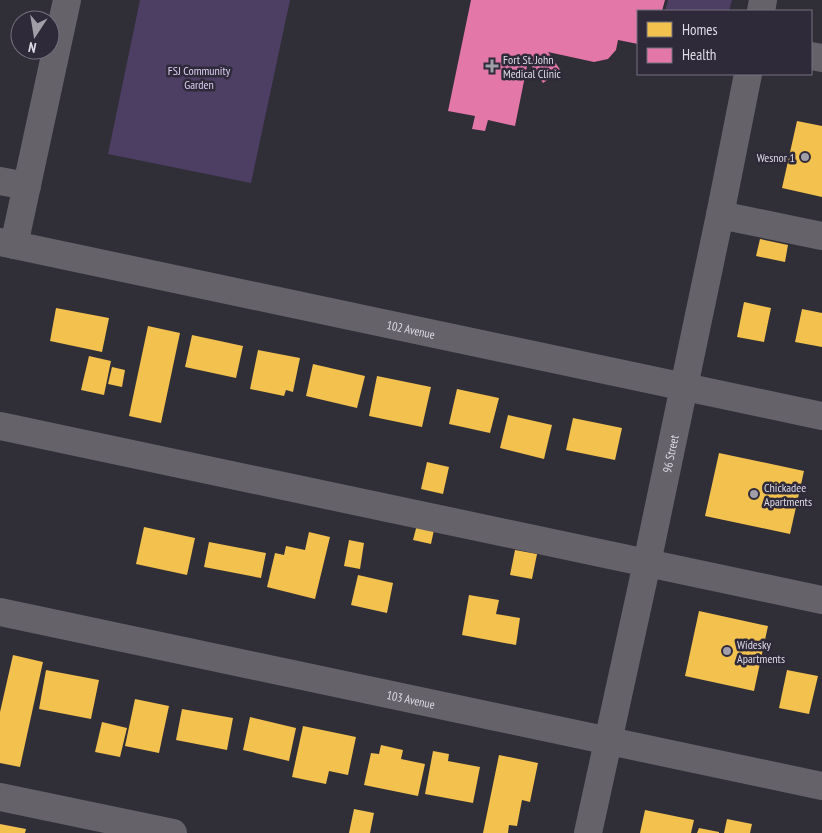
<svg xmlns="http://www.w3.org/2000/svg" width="822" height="833" font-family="'PT Sans Narrow',sans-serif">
  <rect width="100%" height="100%" fill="#302e36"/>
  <g fill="#4d3f63">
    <polygon points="140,0 290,0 251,183 108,154"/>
    <polygon points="668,0 732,0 729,11 665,11"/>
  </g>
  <g fill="#f2c14e">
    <polygon points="797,121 822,126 822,197 782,188"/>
    <polygon points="760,239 788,245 785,262 756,256"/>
    <polygon points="744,302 771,308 764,342 737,337"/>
    <polygon points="56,308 109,318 102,352 50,341"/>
    <polygon points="802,309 822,313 822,347 795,342"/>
    <polygon points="148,326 180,333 161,423 129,416"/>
    <polygon points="192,335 243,346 236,378 185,367"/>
    <polygon points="258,350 300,358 293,392 286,390 284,396 250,389"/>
    <polygon points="89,356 111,361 104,395 81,390"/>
    <polygon points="313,364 365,376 357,408 306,396"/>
    <polygon points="112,367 125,370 122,387 108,384"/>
    <polygon points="377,376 431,387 422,427 369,416"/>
    <polygon points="457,389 499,398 490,433 449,424"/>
    <polygon points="508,415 552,425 544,459 500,448"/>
    <polygon points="573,418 622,428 615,460 566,450"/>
    <polygon points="719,453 804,471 790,534 705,516"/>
    <polygon points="427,462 449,467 443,494 421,489"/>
    <polygon points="418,521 435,525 431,544 413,540"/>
    <polygon points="144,527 195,538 187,575 136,564"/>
    <polygon points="309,532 330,537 315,599 267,587 275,553 284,555 286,546 305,550"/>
    <polygon points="349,540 364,543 360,569 344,566"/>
    <polygon points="209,542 266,553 261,578 204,567"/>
    <polygon points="515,550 537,554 532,579 510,575"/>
    <polygon points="358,575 393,583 387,613 351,605"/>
    <polygon points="469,595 499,600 496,614 520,618 516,645 462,635"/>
    <polygon points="699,611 768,626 754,691 685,676"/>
    <polygon points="13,655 43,662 20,767 0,763 0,712"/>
    <polygon points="46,670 99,680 91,719 39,709"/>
    <polygon points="787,670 818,676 809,714 779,708"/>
    <polygon points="135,699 169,706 159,753 125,746"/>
    <polygon points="182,709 233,718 227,750 176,740"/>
    <polygon points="250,717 296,728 289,761 243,750"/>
    <polygon points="102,722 127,728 120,757 95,752"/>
    <polygon points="303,726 356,737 348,775 329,771 326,784 292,777"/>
    <polygon points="381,745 403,750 401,759 425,764 418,796 364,785 371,753 379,754"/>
    <polygon points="433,751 449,754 448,761 480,767 473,803 425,794"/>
    <polygon points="499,755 538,763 530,802 522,800 517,826 509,825 508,833 483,833"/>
    <polygon points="354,809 374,813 370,833 349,833"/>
    <polygon points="645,810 694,820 691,833 640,833"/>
    <polygon points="727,819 752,824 750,833 724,833"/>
    <polygon points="0,824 26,829 25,833 0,833"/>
    <polygon points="699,828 719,832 719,833 697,833"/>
  </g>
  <polygon fill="#e377a8" points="471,0 665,0 662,11 638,11 638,44 618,40 616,50 608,59 594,62 548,52 561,71 543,83 528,61 515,126 488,120 485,131 472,129 475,116 448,111"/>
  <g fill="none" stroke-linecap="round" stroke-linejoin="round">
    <g stroke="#656369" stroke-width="28">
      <polyline points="761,11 763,0"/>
      <polyline points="811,56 822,58"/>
      <polyline points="0,181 27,186"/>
      <polyline points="720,215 822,236"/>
      <path id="s1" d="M0 242 822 416"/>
      <polyline points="14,245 67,0"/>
      <polyline points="0,426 822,600"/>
      <path id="s2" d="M0 612 822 786"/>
      <polyline points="0,797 173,833"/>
      <path id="s3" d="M588 833 647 563 720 215 748 74"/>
    </g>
  </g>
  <g fill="#a29ea8" stroke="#2f2a3a" stroke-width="2">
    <path d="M489.5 58.5h5v5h5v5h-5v5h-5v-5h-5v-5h5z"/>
    <circle cx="805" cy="157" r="5"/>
    <circle cx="754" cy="494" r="5"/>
    <circle cx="727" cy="651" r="5"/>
  </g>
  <g text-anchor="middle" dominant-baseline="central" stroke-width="5" stroke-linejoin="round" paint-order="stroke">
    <g font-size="12" fill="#dfdbe6" stroke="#2f2a3a" text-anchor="start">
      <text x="503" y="59">Fort St. John<tspan x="503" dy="14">Medical Clinic</tspan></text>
      <text x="795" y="157" text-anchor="end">Wesnor 1</text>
      <text x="764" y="487">Chickadee<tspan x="764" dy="14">Apartments</tspan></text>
      <text x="737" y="644">Widesky<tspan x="737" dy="14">Apartments</tspan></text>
    </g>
    <g font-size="12" fill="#dbd0f2" stroke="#2f2a3a">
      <text x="199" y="70">FSJ Community<tspan x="199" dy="14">Garden</tspan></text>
    </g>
    <g font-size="12" fill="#dfdbe6" stroke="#2f2a3a">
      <text stroke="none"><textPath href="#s1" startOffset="420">102 Avenue</textPath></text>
      <text stroke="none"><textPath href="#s3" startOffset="388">96 Street</textPath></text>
      <text stroke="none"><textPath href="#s2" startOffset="420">103 Avenue</textPath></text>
    </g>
  </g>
  <rect x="637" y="10" width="175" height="65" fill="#2f2a3a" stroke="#75717f"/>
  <rect x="647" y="22" width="25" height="15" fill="#f2c14e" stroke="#75717f"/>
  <text x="682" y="35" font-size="15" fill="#dfdbe6">Homes</text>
  <rect x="647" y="48" width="25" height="15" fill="#e377a8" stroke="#75717f"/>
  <text x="682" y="60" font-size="15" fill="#dfdbe6">Health</text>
  <g transform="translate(35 35) rotate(192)"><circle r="24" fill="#2f2a3a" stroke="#75717f"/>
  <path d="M0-4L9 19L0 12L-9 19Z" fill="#a29ea8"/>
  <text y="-8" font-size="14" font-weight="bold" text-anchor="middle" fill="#dfdbe6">N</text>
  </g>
</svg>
